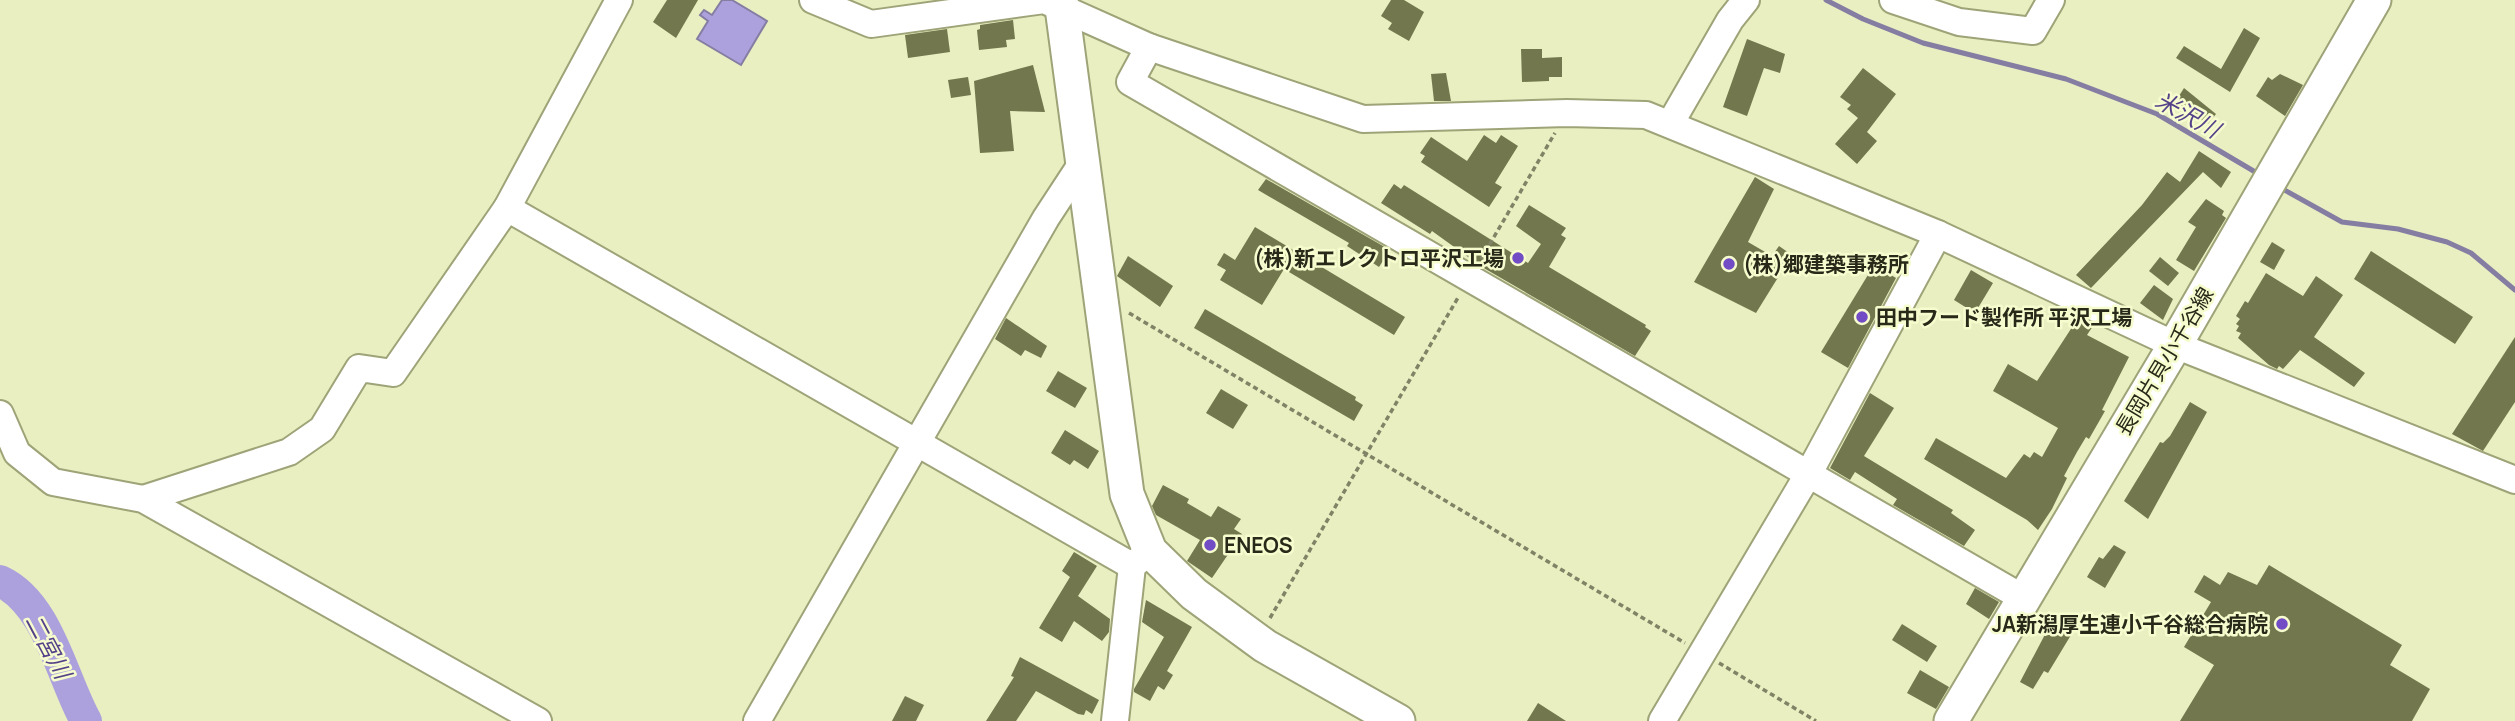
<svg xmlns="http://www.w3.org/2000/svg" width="2515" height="721" font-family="Manrope,'Noto Sans JP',sans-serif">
  <rect width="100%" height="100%" fill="#e9efc1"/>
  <polygon fill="#ada1dd" stroke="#857da2" stroke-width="2" points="722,0 732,0 767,21 741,65 697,39 708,21 700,15 704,10 712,15"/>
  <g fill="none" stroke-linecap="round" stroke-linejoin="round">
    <g stroke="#857da2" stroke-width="5">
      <polyline points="1826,0 1863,19 1923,43 2066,79 2157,114 2262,176"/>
      <polyline points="2279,187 2342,222 2398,229 2447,242 2471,253 2515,290"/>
    </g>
    <path stroke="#ada1dd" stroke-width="32" d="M0 581C48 603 62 678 86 721"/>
  </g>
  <g fill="#72774d">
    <polygon points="667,0 698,0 676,38 653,22"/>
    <polygon points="1391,0 1404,0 1424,12 1409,41 1388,29 1392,23 1381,16"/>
    <polygon points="1013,20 1015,39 1006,40 1007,47 979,50 977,30 980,29 980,25"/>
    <polygon points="2244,28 2260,38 2230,92 2176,58 2184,46 2221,69"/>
    <polygon points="947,29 950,52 908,58 905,35"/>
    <polygon points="1747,39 1785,54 1780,73 1764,68 1747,116 1723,107"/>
    <polygon points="1521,49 1542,49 1542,58 1562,57 1562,77 1549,77 1549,81 1522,82"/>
    <polygon points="1033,65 1045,112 1010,111 1014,151 980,153 974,81"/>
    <polygon points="1863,68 1896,94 1867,132 1877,141 1857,164 1835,144 1858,118 1847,109 1851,105 1840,97"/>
    <polygon points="1446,73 1451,101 1434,101 1431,74"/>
    <polygon points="2280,74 2303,85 2285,116 2256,96 2268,77 2272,80"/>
    <polygon points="968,77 971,95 951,98 948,80"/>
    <polygon points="2184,88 2216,114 2208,124 2174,104"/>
    <polygon points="1484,135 1496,143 1501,135 1518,146 1495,183 1502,187 1489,207 1421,162 1425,156 1420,153 1431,137 1467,161"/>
    <polygon points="2199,151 2231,172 2221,188 2203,172 2091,288 2076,275 2142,205 2167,172 2180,182"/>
    <polygon points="1755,177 1774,189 1748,242 1772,256 1779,246 1792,255 1756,313 1694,282"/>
    <polygon points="1266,179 1390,250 1379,267 1347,246 1349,243 1258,190"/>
    <polygon points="1394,184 1401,189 1404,185 1528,263 1541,244 1516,226 1529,205 1566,228 1561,235 1566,238 1549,267 1646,325 1645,327 1651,331 1635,356 1482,267 1432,231 1430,234 1381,203"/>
    <polygon points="2206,199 2224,211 2222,215 2226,218 2194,271 2176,260 2196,227 2188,222"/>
    <polygon points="1255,227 1405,317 1394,335 1284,269 1262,305 1220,280 1226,270 1217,265 1224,253 1235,260"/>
    <polygon points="2272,242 2285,250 2274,270 2260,262"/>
    <polygon points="2371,251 2473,317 2455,344 2354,279"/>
    <polygon points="1128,256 1173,286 1160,307 1117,276"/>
    <polygon points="2160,257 2179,273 2168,286 2149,271"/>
    <polygon points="1874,265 1896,278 1848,368 1821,352"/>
    <polygon points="1971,270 1993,283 1975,313 1954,300"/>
    <polygon points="2266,273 2303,296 2316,276 2343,295 2314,337 2365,373 2354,387 2300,350 2283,369 2279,366 2277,369 2269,365 2238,338 2241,333 2236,331 2239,326 2236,324 2240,319 2236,316 2245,301 2248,303"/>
    <polygon points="2154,285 2173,299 2163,320 2140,303"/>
    <polygon points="1205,309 1356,397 1355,400 1363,405 1354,421 1194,328"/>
    <polygon points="1006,318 1047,346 1041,358 1025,350 1021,356 995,339"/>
    <polygon points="2078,318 2093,326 2087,335 2129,357 2102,410 2105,411 2089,439 2086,437 2077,452 2064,476 2067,478 2052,509 2038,530 2027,520 1924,459 1936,438 2006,478 2024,454 2030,458 2034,452 2042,457 2058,428 1993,391 2008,364 2037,381"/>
    <polygon points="2515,337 2515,402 2483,451 2452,434"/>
    <polygon points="1058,371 1087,388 1075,408 1046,391"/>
    <polygon points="1221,389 1248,405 1233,429 1206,413"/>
    <polygon points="1870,393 1894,408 1864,456 1953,510 1951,513 1975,530 1964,546 1893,505 1897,499 1855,472 1850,480 1830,468"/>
    <polygon points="2190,402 2207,412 2148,519 2124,501 2160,442 2163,443 2170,436"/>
    <polygon points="1065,430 1099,451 1088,469 1074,460 1070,465 1051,453"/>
    <polygon points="1163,485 1189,499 1187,503 1211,517 1218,506 1241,519 1234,529 1242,534 1212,578 1187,561 1200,540 1156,515 1152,506"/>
    <polygon points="2114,545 2126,552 2105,588 2087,577 2099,557 2103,559"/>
    <polygon points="1074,552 1097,566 1078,596 1110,619 1109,632 1102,641 1074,621 1062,642 1039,628 1070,577 1062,571"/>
    <polygon points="2269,565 2402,645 2390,665 2430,689 2412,721 2180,721 2214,665 2184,647 2211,602 2194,592 2204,575 2220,585 2228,572 2257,585"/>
    <polygon points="1975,588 1999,602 1989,619 1966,604"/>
    <polygon points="1146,600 1192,627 1167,671 1173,675 1164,690 1158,686 1150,701 1134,692 1134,689 1164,637 1142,622"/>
    <polygon points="2051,623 2071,635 2048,673 2044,671 2033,689 2020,682"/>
    <polygon points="1902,624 1937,646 1927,662 1892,640"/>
    <polygon points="1020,657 1099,700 1092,714 1086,710 1084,715 1078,714 1036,691 1016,721 986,721 1014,677 1011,676"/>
    <polygon points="1920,670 1949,687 1936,709 1907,693"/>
    <polygon points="905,696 924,705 916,721 892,721"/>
    <polygon points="1538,703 1566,721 1527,721"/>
  </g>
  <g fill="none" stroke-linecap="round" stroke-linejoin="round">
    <g stroke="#9ea378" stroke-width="30">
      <g id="minor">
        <polyline points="813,0 871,24 1044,0 1149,47 1363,119 1567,113 1646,115 1938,234 2175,345 2515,480"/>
        <polyline points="1893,0 1959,22 2033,31 2051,0"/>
        <polyline points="1149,47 1130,82 2023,598"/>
        <polyline points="1670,124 1730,20 1746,0"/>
        <polyline points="507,208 1132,566"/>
        <polyline points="0,414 17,453 53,482 143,499 538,721"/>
        <polyline points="143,499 289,452 322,429 359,368 393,373 507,208 619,0"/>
        <polyline points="757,721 1046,218 1084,160"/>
        <polyline points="1115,721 1132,566 1145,555"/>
        <polyline points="1662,721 1809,473 1938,234"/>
      </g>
    </g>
    <g stroke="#9ea378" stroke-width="37">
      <g id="major">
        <polyline points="1061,0 1127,494 1150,551 1194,594 1265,646 1398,721"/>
        <polyline points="1951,721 2175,345 2374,0"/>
      </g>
    </g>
    <g stroke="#808365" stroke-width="3.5" stroke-dasharray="5 3.5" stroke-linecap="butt">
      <polyline points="1481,259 1555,133"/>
      <polyline points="1129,313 1685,643"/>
      <polyline points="1270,618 1459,296"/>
      <polyline points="1719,663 1816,721"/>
    </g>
    <use href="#minor" stroke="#fff" stroke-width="26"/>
    <use href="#major" stroke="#fff" stroke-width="33"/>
  </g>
  <g fill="#724cc5" stroke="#f6fcce" stroke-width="2.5">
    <circle cx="1518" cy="258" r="7"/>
    <circle cx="1729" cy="264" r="7"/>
    <circle cx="1862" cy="317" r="7"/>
    <circle cx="1210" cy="545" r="7"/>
    <circle cx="2282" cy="624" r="7"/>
  </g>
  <g text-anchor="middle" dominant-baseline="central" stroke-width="5" stroke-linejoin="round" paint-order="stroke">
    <g font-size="21" font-weight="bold" fill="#282918" stroke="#f6fcce" text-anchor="start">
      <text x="1504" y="258" text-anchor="end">(株)新エレクトロ平沢工場</text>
      <text x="1743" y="264">(株)郷建築事務所</text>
      <text x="1876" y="317">田中フード製作所 平沢工場</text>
      <text x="1224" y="545">ENEOS</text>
      <text x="2268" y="624" text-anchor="end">JA新潟厚生連小千谷総合病院</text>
    </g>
    <g font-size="21" fill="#282918" stroke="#f6fcce">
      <text transform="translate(2164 361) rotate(-59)">長岡片貝小千谷線</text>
    </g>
    <g font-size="23" font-style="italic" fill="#544189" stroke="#f6fcce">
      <text transform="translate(2188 114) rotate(29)">米沢川</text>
      <text transform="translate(49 646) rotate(62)">二宮川</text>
    </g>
  </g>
</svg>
